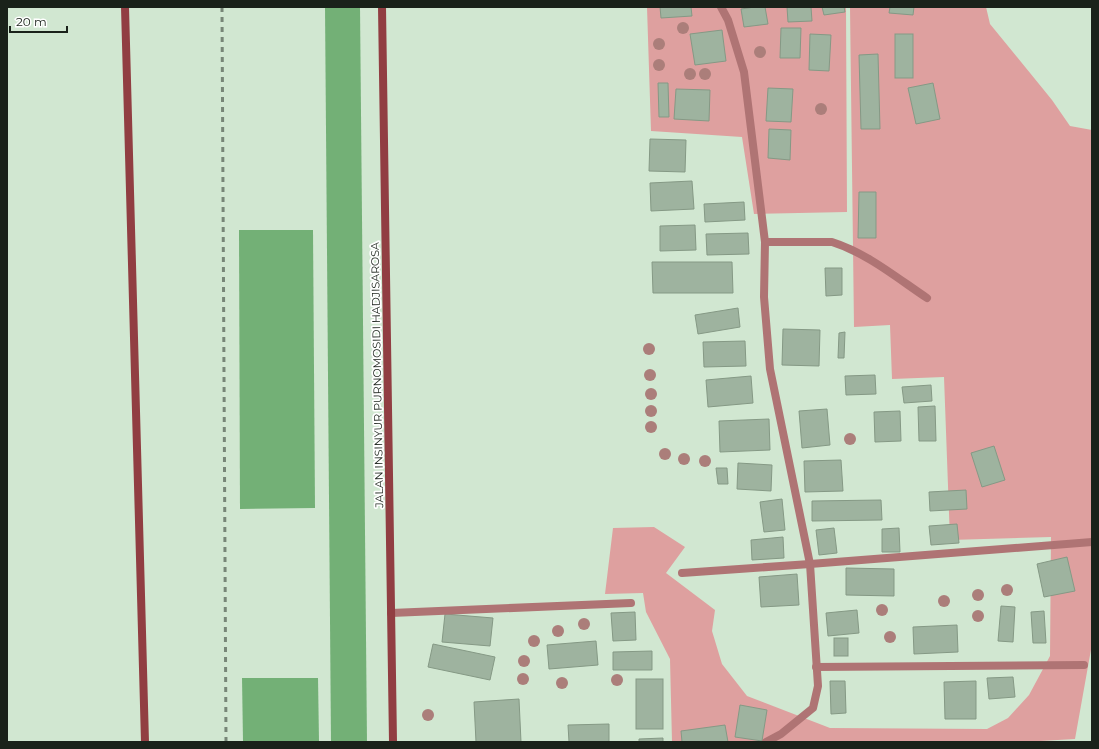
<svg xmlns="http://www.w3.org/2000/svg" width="1099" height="749" font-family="Montserrat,sans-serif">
  <rect width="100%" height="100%" fill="#d1e7d1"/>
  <g fill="#dea09f">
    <polygon points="647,7 846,7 847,212 754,214 742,137 651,131"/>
    <polygon points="850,7 986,7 990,24 1052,100 1070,126 1092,130 1092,644 1075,739 1023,742 672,742 670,659 646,612 643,593 605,594 613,528 654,527 685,547 666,573 715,610 712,631 722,664 747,696 830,728 987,729 1008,718 1029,695 1050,656 1051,537 950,540 944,377 892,379 890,325 854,327"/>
  </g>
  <g fill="#73b076">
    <polygon points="325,7 360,7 367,742 331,742"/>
    <polygon points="239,230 313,230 315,508 240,509"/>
    <polygon points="242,678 318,678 319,742 243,742"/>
  </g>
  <g fill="#9eb39f" stroke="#859985">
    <polygon points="660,7 691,7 692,16 661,18"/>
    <polygon points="755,7 765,7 768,24 744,27 741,9"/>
    <polygon points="787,7 811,7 812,21 788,22"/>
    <polygon points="822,7 844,7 845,12 824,15"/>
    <polygon points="890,7 914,7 913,15 889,13"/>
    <polygon points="781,28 801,28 800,58 780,58"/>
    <polygon points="722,30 726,61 695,65 690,34"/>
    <polygon points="810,34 831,35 829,71 809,70"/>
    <rect x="895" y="34" width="18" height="44"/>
    <polygon points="878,54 880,129 861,129 859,55"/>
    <polygon points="658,83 668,83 669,117 659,117"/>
    <polygon points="933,83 940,119 916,124 908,88"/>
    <polygon points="768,88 793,89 791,122 766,121"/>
    <polygon points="676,89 710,90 709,121 674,119"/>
    <polygon points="769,129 791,130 790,160 768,158"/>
    <polygon points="650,139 686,140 685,172 649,171"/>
    <polygon points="692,181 694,209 651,211 650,183"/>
    <polygon points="859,192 876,192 876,238 858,238"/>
    <polygon points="744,202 745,220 705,222 704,204"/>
    <polygon points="695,225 696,250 660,251 660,226"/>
    <polygon points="748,233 749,254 707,255 706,234"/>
    <polygon points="652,262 732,262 733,293 653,293"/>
    <polygon points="825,268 842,268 842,295 826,296"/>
    <polygon points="738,308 740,327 698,334 695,315"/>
    <polygon points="783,329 820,330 819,366 782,365"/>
    <polygon points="845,332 844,358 838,358 839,333"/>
    <polygon points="745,341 746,366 704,367 703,342"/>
    <polygon points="875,375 876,394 846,395 845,376"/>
    <polygon points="751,376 753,403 708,407 706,380"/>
    <polygon points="931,385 932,401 904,403 902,387"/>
    <polygon points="935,406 936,441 919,441 918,407"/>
    <polygon points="827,409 830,445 802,448 799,411"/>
    <polygon points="900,411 901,441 875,442 874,412"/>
    <polygon points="769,419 770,450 720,452 719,421"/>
    <polygon points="994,446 1005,480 982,487 971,453"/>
    <polygon points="841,460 843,491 805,492 804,461"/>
    <polygon points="738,463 772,465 771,491 737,489"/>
    <polygon points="716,468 727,468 728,484 718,484"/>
    <polygon points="966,490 967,509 930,511 929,492"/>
    <polygon points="782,499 785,530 764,532 760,502"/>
    <polygon points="881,500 882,520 812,521 812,501"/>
    <polygon points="957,524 959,543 931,545 929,526"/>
    <polygon points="834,528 837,553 819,555 816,530"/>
    <polygon points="899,528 900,552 882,552 882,529"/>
    <polygon points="783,537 784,558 752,560 751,540"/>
    <polygon points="1067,557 1075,591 1044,597 1037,564"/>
    <polygon points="846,568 894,569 894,596 846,595"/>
    <polygon points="797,574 799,605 761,607 759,577"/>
    <polygon points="1001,606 1015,607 1013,642 998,641"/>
    <polygon points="857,610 859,633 828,636 826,613"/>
    <polygon points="1044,611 1046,643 1033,643 1031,612"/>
    <polygon points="635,612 636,640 613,641 611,613"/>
    <polygon points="445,614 493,618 490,646 442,642"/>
    <polygon points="957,625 958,652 914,654 913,627"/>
    <rect x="834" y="638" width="14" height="18"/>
    <polygon points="596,641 598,665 549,669 547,645"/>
    <polygon points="433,644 495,657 490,680 428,667"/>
    <polygon points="652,651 652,670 613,670 613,652"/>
    <polygon points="1013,677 1015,697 989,699 987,678"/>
    <rect x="636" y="679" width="27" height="50"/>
    <polygon points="830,681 845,681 846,713 831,714"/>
    <polygon points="976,681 976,719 945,719 944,682"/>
    <polygon points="519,699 521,742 476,742 474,702"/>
    <polygon points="740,705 767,710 762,741 735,737"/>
    <polygon points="609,724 609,742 569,742 568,725"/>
    <polygon points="725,725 728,742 682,742 681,731"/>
    <polygon points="663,738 663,742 639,742 639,739"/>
  </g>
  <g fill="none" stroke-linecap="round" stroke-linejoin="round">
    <g stroke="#af7474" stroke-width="8">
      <polyline points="721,7 728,20 744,72 765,242 764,297 770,369 810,564 818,686 813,708 781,734 766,742"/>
      <path d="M765 242H832C867 253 897 278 927 298"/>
      <polyline points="682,573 810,564 1092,542"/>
      <polyline points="391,613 631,603"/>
      <polyline points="816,667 1084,665"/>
    </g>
    <g stroke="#913e42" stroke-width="8">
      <polyline points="125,7 145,742"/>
      <polyline points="382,7 393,742"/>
    </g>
    <polyline stroke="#778677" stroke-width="3" stroke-dasharray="5 5" stroke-linecap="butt" points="222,7 226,742"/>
  </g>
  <g fill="#ab7e7a">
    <circle cx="683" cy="28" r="6"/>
    <circle cx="659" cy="44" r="6"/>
    <circle cx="760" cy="52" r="6"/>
    <circle cx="659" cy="65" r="6"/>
    <circle cx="690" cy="74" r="6"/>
    <circle cx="705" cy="74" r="6"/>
    <circle cx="821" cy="109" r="6"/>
    <circle cx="649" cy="349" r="6"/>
    <circle cx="650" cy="375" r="6"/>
    <circle cx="651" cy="394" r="6"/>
    <circle cx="651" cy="411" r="6"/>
    <circle cx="651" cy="427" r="6"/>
    <circle cx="850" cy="439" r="6"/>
    <circle cx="665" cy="454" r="6"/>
    <circle cx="684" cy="459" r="6"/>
    <circle cx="705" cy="461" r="6"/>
    <circle cx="1007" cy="590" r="6"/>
    <circle cx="978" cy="595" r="6"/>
    <circle cx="944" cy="601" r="6"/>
    <circle cx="882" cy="610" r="6"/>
    <circle cx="978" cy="616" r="6"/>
    <circle cx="584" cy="624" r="6"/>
    <circle cx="558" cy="631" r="6"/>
    <circle cx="890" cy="637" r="6"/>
    <circle cx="534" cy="641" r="6"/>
    <circle cx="524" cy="661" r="6"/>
    <circle cx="523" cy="679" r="6"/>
    <circle cx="617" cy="680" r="6"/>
    <circle cx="562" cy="683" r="6"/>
    <circle cx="428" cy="715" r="6"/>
  </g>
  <g text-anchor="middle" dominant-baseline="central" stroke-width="3.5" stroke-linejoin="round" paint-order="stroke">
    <g font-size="11" fill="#1a221a" stroke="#fff">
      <text transform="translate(377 375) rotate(-91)">JALAN INSINYUR PURNOMOSIDI HADJISAROSA</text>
    </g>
  </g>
  <rect width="1099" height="749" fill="none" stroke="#1a221a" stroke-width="16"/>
  <path d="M10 26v6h57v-6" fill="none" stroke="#1a221a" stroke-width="2"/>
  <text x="16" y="26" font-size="12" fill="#1a221a" stroke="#ffffff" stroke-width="3" paint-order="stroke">20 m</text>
</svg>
